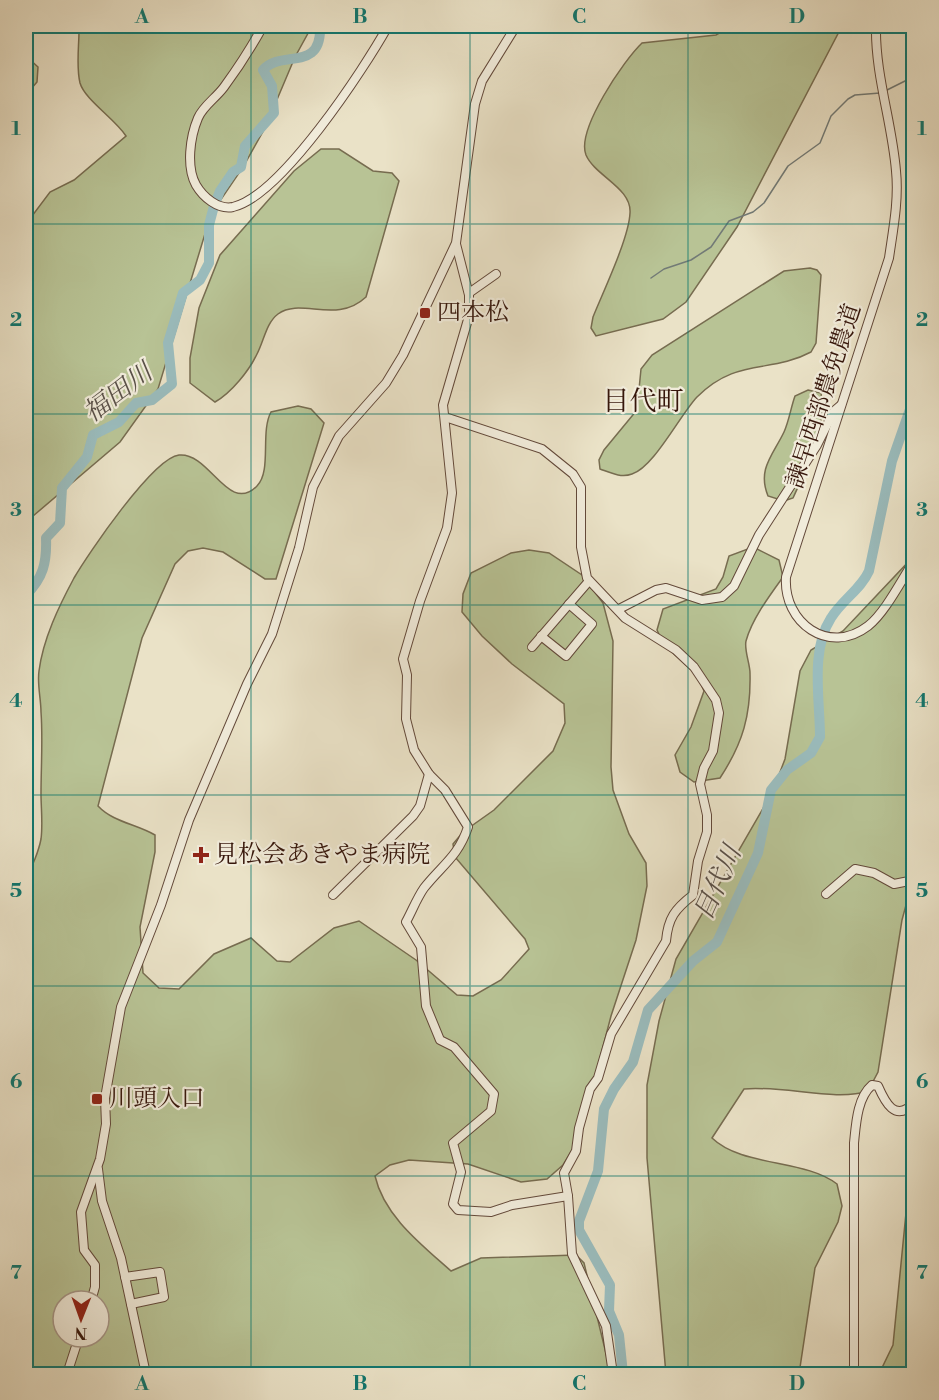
<svg xmlns="http://www.w3.org/2000/svg" width="939" height="1400" font-family="'Libre Bodoni','Noto Serif JP',serif">
  <rect width="100%" height="100%" fill="#eae2c7"/>
  <filter id="stains"><feTurbulence type="fractalNoise" baseFrequency=".00333" numOctaves="4"/><feColorMatrix values="0 0 0 0 .2 0 0 0 0 .09 0 0 0 0 .02 0 0 0 .5 -.17"/></filter>
  <radialGradient id="worn" r=".72"><stop offset=".6" stop-color="#630" stop-opacity="0"/><stop offset="1" stop-color="#630" stop-opacity=".3"/></radialGradient>
  <g fill="#b8c395" stroke="#776c50" stroke-width="1.5" fill-rule="evenodd">
    <path d="M81 26H312L295 57 265 128 243 167 211 214 158 389 120 442 26 522V224L50 192 74 180 126 136C115 119 85 100 80 83 76 67 79 46 79 31Z"/>
    <path d="M731 26H842L737 227 686 302 663 319 596 336 591 328 593 317C603 292 629 238 630 213 632 188 595 176 586 155 576 130 624 60 642 43L716 35Z"/>
    <polygon points="26,56 38,67 37,82 26,95"/>
    <path d="M321 149H339L373 171 392 173 399 181 366 297C336 325 301 297 278 314 266 323 264 341 257 354 249 371 231 393 215 402L190 383V358L199 308 220 255 294 171Z"/>
    <path d="M810 268 817 270 821 275 816 343 811 352C770 374 737 357 697 397 680 415 654 467 632 474 621 478 611 473 600 469L599 460 604 450 637 410 641 369 652 355 784 271Z"/>
    <path d="M808 390 821 393C827 428 807 467 793 498L784 501 768 496C757 469 773 455 784 432 789 421 791 407 795 396Z"/>
    <path d="M298 406 311 409 324 423 276 579H265L223 552 203 548 188 551 175 564 142 638 98 806C113 822 136 824 155 835V852L140 927 143 973 159 988 179 989 214 954 251 938 277 961 290 962 334 928 359 921 416 960 457 995 473 996 501 980 529 949 525 939 455 857 453 844 463 832 494 810 553 751 565 723 564 704 512 664 482 636 462 612 463 594 471 573 511 553 529 550 549 553 582 575 603 603 613 641 611 767 613 790 629 834 646 863 647 886 636 940 611 1016 579 1139 563 1165 547 1179 521 1182 468 1164 409 1160 390 1165 375 1176C384 1216 422 1245 451 1271L481 1258 576 1255 584 1263 611 1374H26V877C32 868 39 850 41 839 43 824 41 808 41 794 41 767 43 739 41 712 41 699 37 684 39 671 43 639 59 606 74 578 88 554 153 458 179 455 210 452 228 515 257 486 272 471 260 432 271 412ZM63 1301H99V1337H63Z"/>
    <path d="M753 547 779 560 783 577C770 595 752 619 746 641 744 650 750 664 750 673 751 715 743 743 720 778L694 782 680 772 675 755 691 727 704 691 697 675 664 645 657 630 663 609 716 589 723 577 729 556Z"/>
    <path d="M913 557V897L906 905 902 920 878 1072 868 1091C836 1102 783 1085 744 1089L712 1138C742 1167 805 1159 837 1184L842 1206 838 1222 815 1268 799 1374H666L647 1158V1085L659 1021 676 959 772 793 785 759 800 671 811 650 843 631Z"/>
    <polygon points="913,1142 913,1374 879,1374 893,1345"/>
  </g>
  <g fill="none" stroke-linecap="round" stroke-linejoin="round">
    <g stroke="#727a76" stroke-width="1.5">
      <polyline points="887,90 907,80 914,64"/>
      <polyline points="651,278 664,269 691,260 711,247 729,221 753,212 764,203 788,166 820,143 831,116 848,99 855,95 880,93"/>
    </g>
    <g stroke="#9abcbd" stroke-width="10">
      <path d="M26 595C43 578 47 563 46 538L60 523 62 488 87 457 93 435 119 422 136 403 152 400 172 384 168 343 183 293 200 280 209 263V225L214 206 220 191 233 172 241 167 245 146 274 113 272 86 263 70C281 49 322 73 320 26"/>
      <path d="M623 1374 619 1335 609 1311 610 1285 579 1230V1221L598 1171 604 1109 614 1089 633 1062 648 1010 693 961 717 942 758 853 771 790 787 770 811 753 820 737C820 700 810 650 831 618 842 600 861 589 869 571L892 461 914 398"/>
    </g>
    <g stroke="#63493a" stroke-width="10">
      <g id="minor">
        <path d="M263 26C252 46 238 68 224 87 216 98 203 106 198 118 190 137 186 167 196 185 203 197 218 210 233 207 281 196 364 69 388 26"/>
        <path d="M876 26C875 75 892 122 896 171 899 200 893 230 889 258L786 577C783 623 829 656 868 626 885 613 902 579 914 561"/>
        <path d="M456 244 469 295V316L443 405 452 493 447 528 420 601 403 659 407 675 406 719 414 750 429 774 445 790 468 827C458 857 442 865 424 888 417 898 412 911 406 922L421 947 426 1006 440 1040 454 1047 494 1094 491 1111 453 1143 461 1172 453 1204 458 1210 491 1212 512 1205 568 1196"/>
        <polyline points="469,293 496,274"/>
        <path d="M445 417 542 449 573 474 581 487V547L587 578 625 618 676 650 694 667 716 700 719 713 713 751 704 768 700 784 707 815V832L698 861 693 895C675 909 668 918 666 941L611 1034 598 1078 590 1089 579 1128 576 1151 564 1173 568 1196 572 1254 606 1326 613 1374"/>
        <polyline points="619,609 656,590 666,588 702,600 722,597 734,586 759,535 817,445 834,411 841,405"/>
        <polyline points="541,636 566,656 592,624 569,604"/>
        <polyline points="532,647 589,581"/>
        <polyline points="826,894 855,869 874,873 894,884 914,880"/>
        <polyline points="333,895 413,816 420,806 429,774"/>
        <polyline points="98,1169 102,1201 121,1258 146,1374"/>
        <polyline points="125,1277 160,1272 164,1297 131,1304"/>
        <polyline points="91,1301 95,1287 95,1265 84,1250 81,1212 100,1159 106,1124 105,1098 121,1007 161,905 189,820 247,684 272,634 299,548 313,487 339,436 386,383 403,355 456,243 475,104 482,81 516,26"/>
        <polyline points="67,1374 79,1337"/>
        <path d="M854 1374V1143C856 1124 857 1098 872 1085L878 1086C885 1102 895 1123 914 1103"/>
      </g>
    </g>
    <use href="#minor" stroke="#f1ecdb" stroke-width="8"/>
  </g>
  <path fill="none" stroke="#0f766e" stroke-width="1.5" stroke-opacity="0.55" d="M251 26V1374M470 26V1374M688 26V1374M26 224H914M26 414H914M26 605H914M26 795H914M26 986H914M26 1176H914"/>
  <g fill="#8f2418" stroke="#f1ecdb" stroke-width="2">
    <rect x="419" y="307" width="12" height="12" rx="3"/>
    <path d="M198 846h6v6h6v6h-6v6h-6v-6h-6v-6h6z"/>
    <rect x="91" y="1093" width="12" height="12" rx="3"/>
  </g>
  <g text-anchor="middle" dominant-baseline="central" stroke-width="4.5" stroke-linejoin="round" paint-order="stroke">
    <g font-size="24" fill="#36160b" stroke="#f1ecdb" text-anchor="start">
      <text x="437" y="313">四本松</text>
      <text x="214" y="855">見松会あきやま病院</text>
      <text x="109" y="1099">川頭入口</text>
    </g>
    <g font-size="24" fill="#36160b" stroke="#f1ecdb">
      <text transform="translate(824 396) rotate(-72)">諫早西部農免農道</text>
    </g>
    <g font-size="26" font-style="italic" fill="#595049" stroke="#f1ecdb">
      <text transform="translate(118 393) rotate(-37)">福田川</text>
      <text transform="translate(718 883) rotate(-66)">目代川</text>
    </g>
    <g font-size="27" fill="#36160b" stroke="#f1ecdb">
      <text x="643" y="402">目代町</text>
    </g>
  </g>
  <rect width="939" height="1400" fill="none" stroke="#eae2c7" stroke-width="66"/>
  <g transform="translate(81 1319) rotate(181)"><circle r="28" fill="#f1ecdb" stroke="#a69688" stroke-width="1.5"/>
  <path d="M0-4.5L10 22L0 15L-10 22Z" fill="#8f2418"/>
  <text y="-9" font-size="16" font-weight="bold" text-anchor="middle" fill="#36160b">N</text>
  </g>
  <rect x="33" y="33" width="873" height="1334" fill="none" stroke="#0f766e" stroke-width="2"/>
  <g font-size="20" text-anchor="middle" font-weight="bold" fill="#0f766e">
    <text x="142" y="23">A</text>
    <text x="360" y="23">B</text>
    <text x="579" y="23">C</text>
    <text x="797" y="23">D</text>
    <text x="16" y="135">1</text>
    <text x="922" y="135">1</text>
    <text x="16" y="326">2</text>
    <text x="922" y="326">2</text>
    <text x="16" y="516">3</text>
    <text x="922" y="516">3</text>
    <text x="16" y="707">4</text>
    <text x="922" y="707">4</text>
    <text x="16" y="897">5</text>
    <text x="922" y="897">5</text>
    <text x="16" y="1088">6</text>
    <text x="922" y="1088">6</text>
    <text x="16" y="1279">7</text>
    <text x="922" y="1279">7</text>
    <text x="142" y="1390">A</text>
    <text x="360" y="1390">B</text>
    <text x="579" y="1390">C</text>
    <text x="797" y="1390">D</text>
  </g>
  <rect width="100%" height="100%" filter="url(#stains)"/>
  <rect width="100%" height="100%" fill="url(#worn)"/>
</svg>
